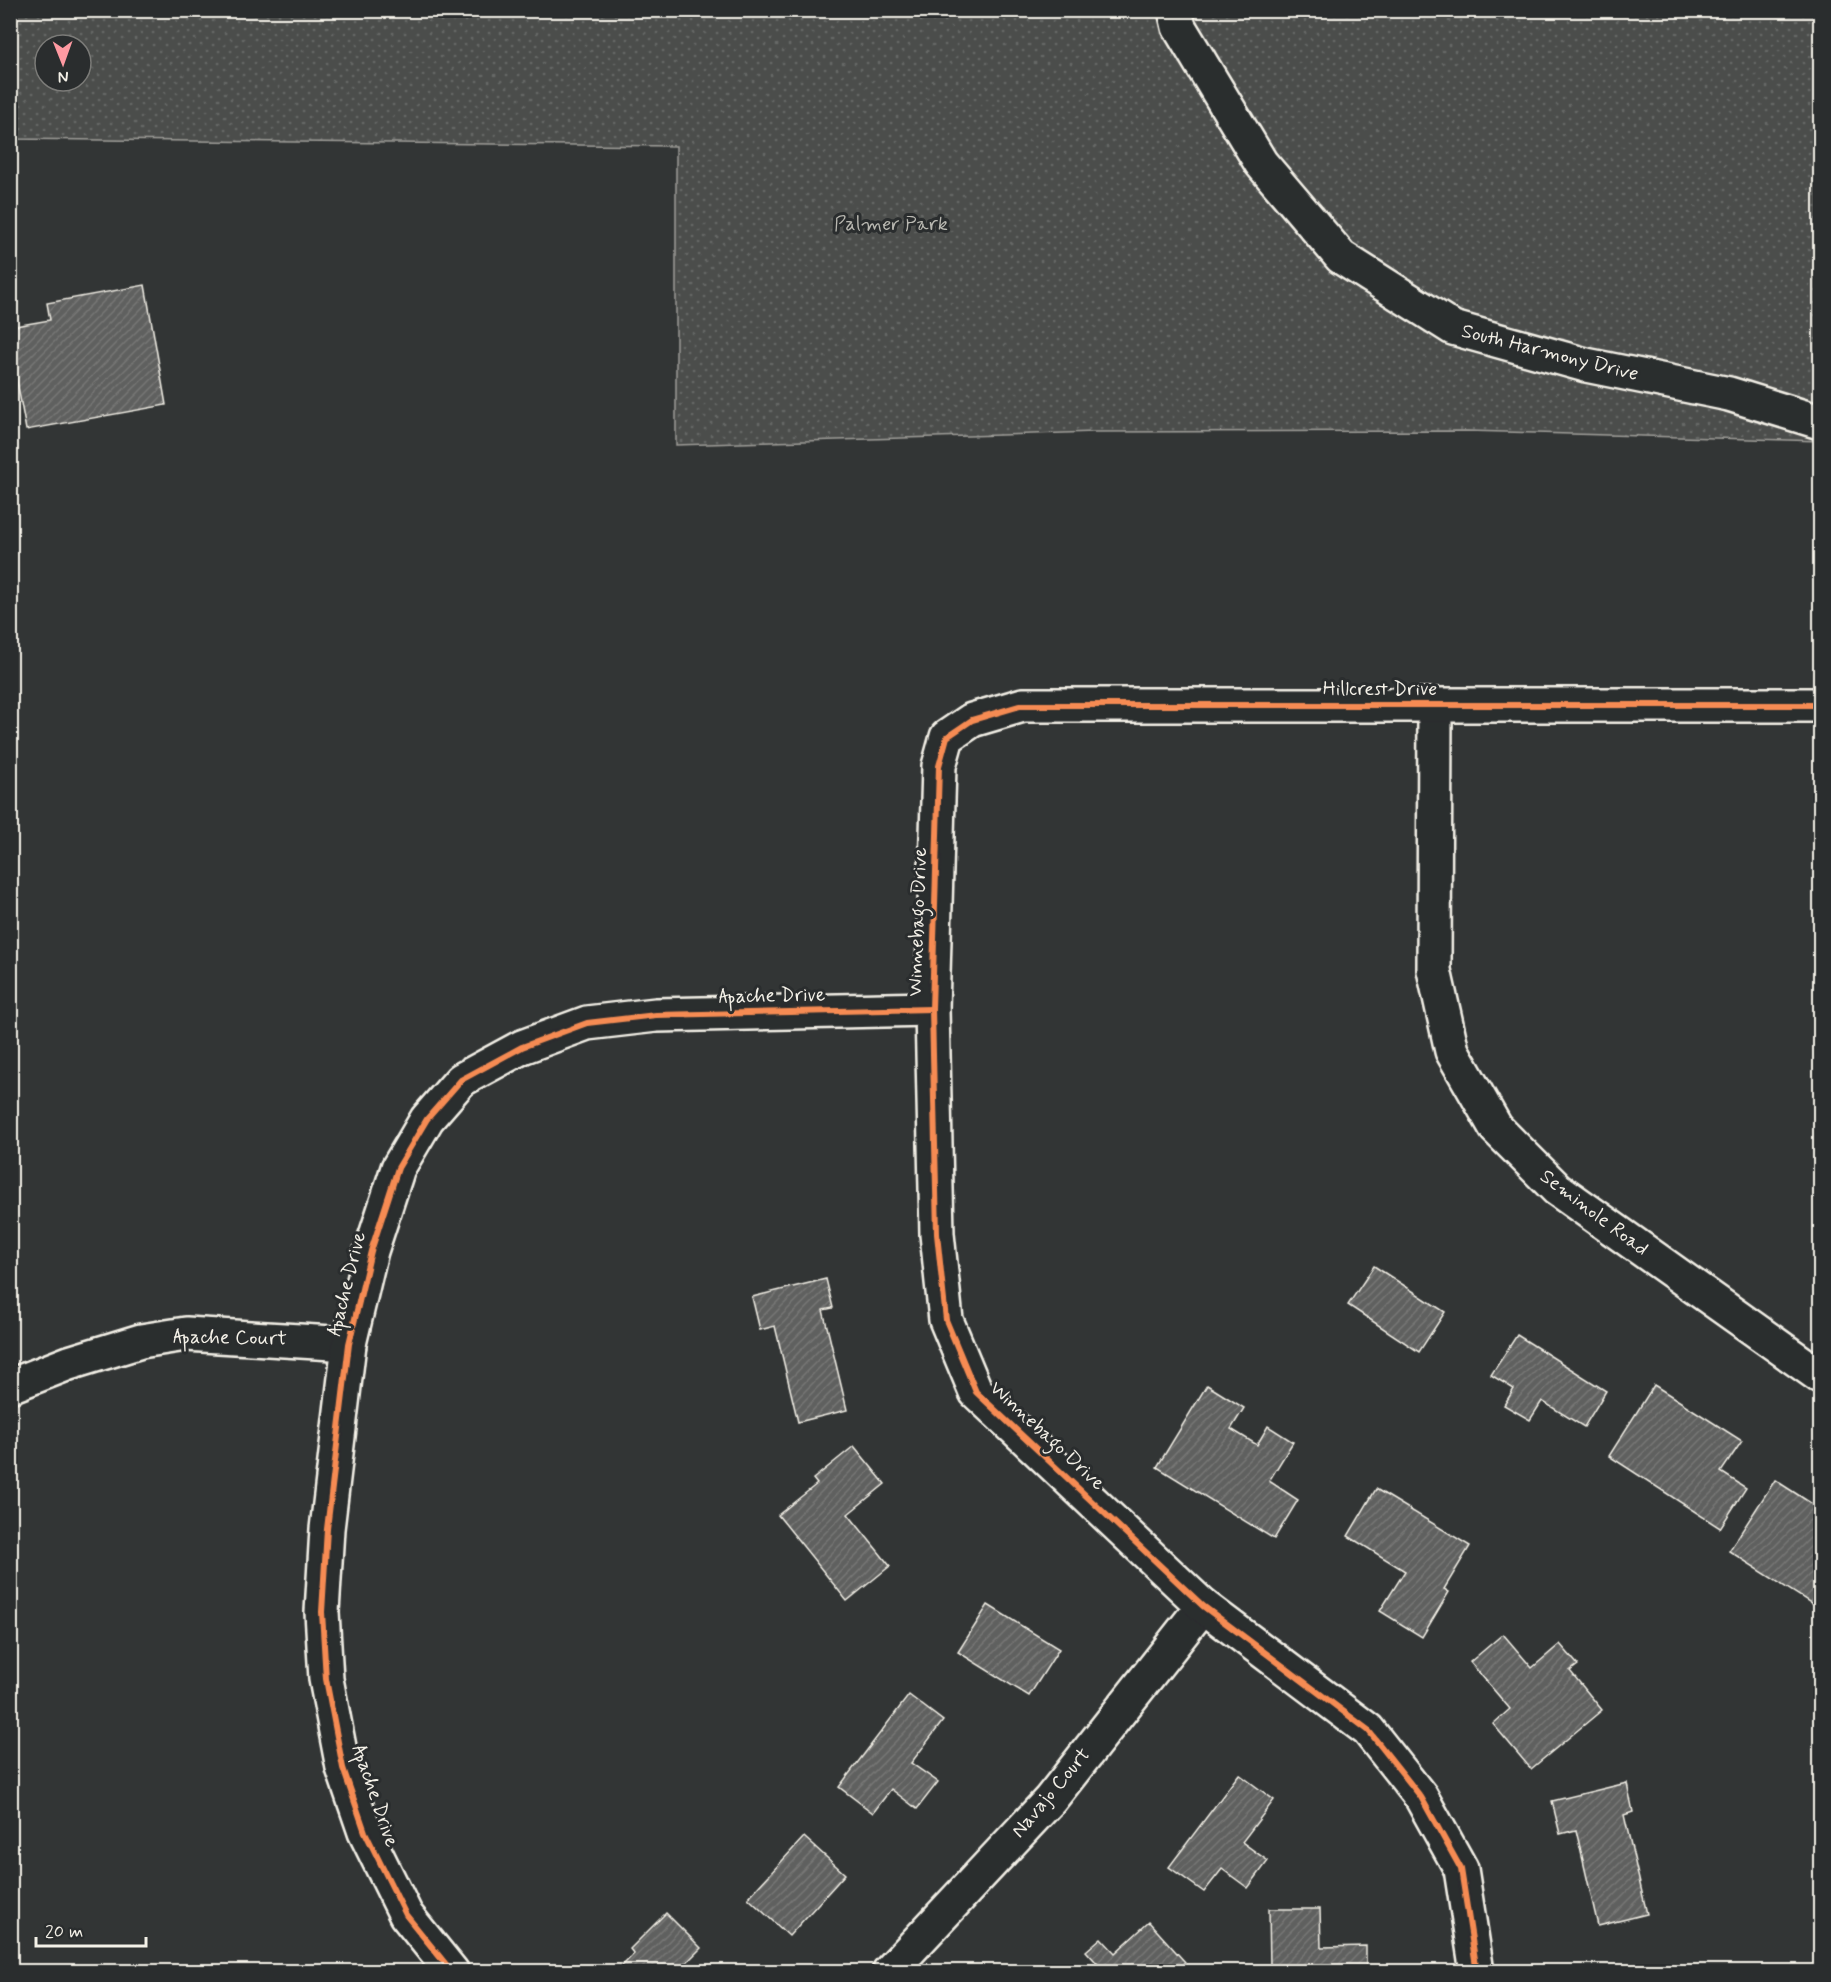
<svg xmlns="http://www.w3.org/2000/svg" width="1831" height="1982" font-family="Mynerve,sans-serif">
  <defs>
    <pattern id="park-dots" width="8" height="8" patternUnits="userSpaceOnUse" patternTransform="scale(1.5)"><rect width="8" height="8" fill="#4b4d4c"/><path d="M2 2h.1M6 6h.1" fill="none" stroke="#666766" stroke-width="1.8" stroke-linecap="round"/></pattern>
    <pattern id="building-hatch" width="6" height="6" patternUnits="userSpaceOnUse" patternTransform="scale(1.5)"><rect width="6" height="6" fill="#5f605f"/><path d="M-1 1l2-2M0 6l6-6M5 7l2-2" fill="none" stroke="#777776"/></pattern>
  </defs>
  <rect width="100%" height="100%" fill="#323535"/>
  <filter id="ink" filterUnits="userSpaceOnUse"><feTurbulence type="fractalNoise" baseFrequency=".0167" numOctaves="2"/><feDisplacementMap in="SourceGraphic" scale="12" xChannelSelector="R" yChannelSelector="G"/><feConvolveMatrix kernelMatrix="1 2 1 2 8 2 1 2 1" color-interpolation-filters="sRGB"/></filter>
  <g filter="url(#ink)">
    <path fill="url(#park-dots)" stroke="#a09f9a" stroke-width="1.5" fill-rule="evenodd" d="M11 11H1820V441L1467 431 1095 432 676 445V146L11 139ZM45 45H81V81H45Z"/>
    <g fill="url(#building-hatch)" stroke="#f4f1e8" stroke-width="1.5">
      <polygon points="145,285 166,405 26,430 10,344 10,327 50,320 47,303"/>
      <polygon points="1374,1266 1445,1312 1419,1352 1348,1305"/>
      <polygon points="826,1279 833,1308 823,1310 847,1410 798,1422 775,1326 760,1330 752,1297"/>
      <polygon points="1517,1335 1606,1391 1584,1427 1542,1401 1530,1420 1504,1405 1514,1389 1491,1375"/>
      <polygon points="1207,1385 1244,1408 1231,1429 1257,1445 1268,1426 1293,1442 1269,1481 1298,1500 1274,1539 1157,1467"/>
      <polygon points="1654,1385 1742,1441 1721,1472 1746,1488 1720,1528 1609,1456"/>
      <polygon points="854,1446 885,1484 848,1514 890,1566 847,1601 778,1515 817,1484 813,1479"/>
      <polygon points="1775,1480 1820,1509 1820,1609 1729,1551"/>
      <polygon points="1376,1489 1470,1546 1444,1589 1449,1592 1422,1637 1380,1611 1405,1571 1348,1536"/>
      <polygon points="988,1605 1059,1649 1029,1696 958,1652"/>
      <polygon points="1503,1634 1532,1668 1560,1644 1578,1665 1570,1671 1602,1710 1531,1769 1493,1724 1510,1709 1470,1662"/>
      <polygon points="909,1695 943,1721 911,1763 938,1782 917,1809 891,1789 873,1813 839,1787"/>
      <polygon points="1239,1774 1274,1800 1242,1842 1268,1861 1248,1888 1222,1869 1204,1892 1169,1867"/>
      <polygon points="1627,1783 1633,1812 1624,1815 1647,1914 1598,1926 1576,1830 1560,1834 1552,1801"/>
      <polygon points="804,1837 845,1874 789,1936 748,1898"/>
      <polygon points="1269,1909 1320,1909 1321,1947 1366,1946 1366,1972 1247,1972 1247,1967 1270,1967"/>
      <polygon points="666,1913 701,1948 677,1972 616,1972 634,1954 630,1949"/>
      <polygon points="1149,1922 1185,1962 1175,1972 1105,1972 1086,1951 1101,1938 1115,1953"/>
      <polygon points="1664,1964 1664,1972 1598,1972 1598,1968"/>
    </g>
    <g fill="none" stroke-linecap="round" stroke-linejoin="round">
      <g stroke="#f4f1e8" stroke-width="38">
        <g id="street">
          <polyline points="1175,10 1179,27 1261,163 1341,257 1453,328 1586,365 1729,394 1820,422"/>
          <polyline points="1435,705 1434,970 1452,1051 1496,1128 1557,1189 1820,1376"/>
          <polyline points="10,1386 69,1363 141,1341 186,1334 349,1344"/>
          <polyline points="452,1972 406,1915 365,1832 343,1768 326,1679 322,1612 327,1529 349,1344 371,1251 398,1168 427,1119 461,1080 522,1047 587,1023 656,1015 932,1009"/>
          <polyline points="889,1972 1050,1800 1203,1606"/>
          <polyline points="1477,1972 1461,1869 1421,1797 1368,1730 1203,1606 976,1392 946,1320 937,1234 932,1009 939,766 947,737 972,720 1023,705 1820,705"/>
        </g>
      </g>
      <use href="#street" stroke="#2a2d2e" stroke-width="33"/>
      <g stroke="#2a2d2e" stroke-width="10">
        <g id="cycleway">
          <polyline points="452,1972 406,1915 365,1832 343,1768 326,1679 322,1612 327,1529 349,1344 371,1251 398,1168 427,1119 461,1080 522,1047 587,1023 656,1015 932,1009"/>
          <polyline points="1477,1972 1461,1869 1421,1797 1368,1730 1203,1606 976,1392 946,1320 937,1234 932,1009 939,766 947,737 972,720 1023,705 1820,705"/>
        </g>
      </g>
      <use href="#cycleway" stroke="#f68b52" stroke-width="6"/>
    </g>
  </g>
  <g text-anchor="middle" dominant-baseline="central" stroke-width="6" stroke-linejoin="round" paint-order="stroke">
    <g font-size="20" fill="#b9b8b1" stroke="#2a2d2e">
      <text x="891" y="224">Palmer Park</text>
    </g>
    <g font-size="20" fill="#f4f1e8" stroke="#2a2d2e">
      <text transform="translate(1550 353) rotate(14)">South Harmony Drive</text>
      <text x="1380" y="689">Hillcrest Drive</text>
      <text transform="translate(918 922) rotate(-88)">Winnebago Drive</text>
      <text transform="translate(772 996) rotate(-1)">Apache Drive</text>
      <text transform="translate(1594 1213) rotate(37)">Seminole Road</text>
      <text transform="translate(347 1284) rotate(-76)">Apache Drive</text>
      <text transform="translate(230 1338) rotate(1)">Apache Court</text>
      <text transform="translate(1047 1436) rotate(43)">Winnebago Drive</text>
      <text transform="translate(1051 1793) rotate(-50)">Navajo Court</text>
      <text transform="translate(375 1796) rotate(71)">Apache Drive</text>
    </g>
  </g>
  <rect width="1831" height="1982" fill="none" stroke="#2a2d2e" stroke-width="36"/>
  <rect x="18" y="18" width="1795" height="1946" fill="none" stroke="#f4f1e8" stroke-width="2" filter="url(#ink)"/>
  <g transform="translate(63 63) rotate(179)"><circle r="28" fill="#2a2d2e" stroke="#7b7b78" stroke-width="1.5"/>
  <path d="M0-4.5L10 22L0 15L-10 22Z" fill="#ff9aa2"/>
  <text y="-9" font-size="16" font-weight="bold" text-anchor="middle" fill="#f4f1e8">N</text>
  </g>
  <path d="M36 1937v9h110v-9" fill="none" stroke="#f4f1e8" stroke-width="3"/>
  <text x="45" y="1937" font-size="18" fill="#f4f1e8" stroke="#2a2d2e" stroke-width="4.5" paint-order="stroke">20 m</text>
</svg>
